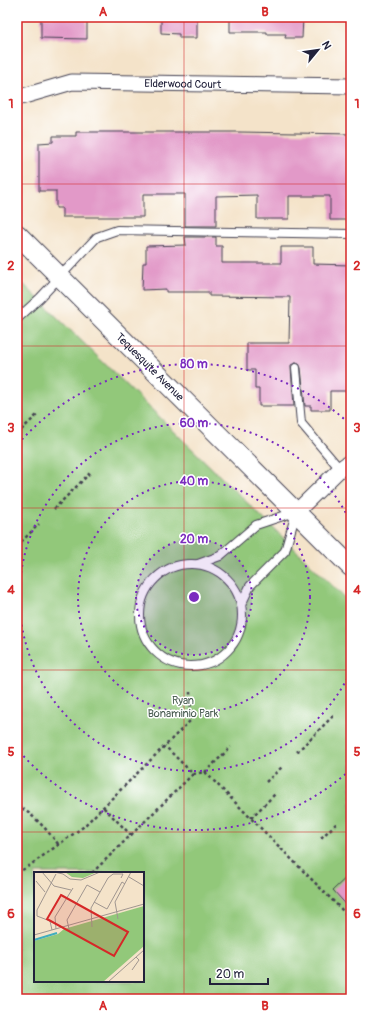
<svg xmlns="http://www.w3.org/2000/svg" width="368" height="1016" font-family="Pangolin,sans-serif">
  <rect width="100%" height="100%" fill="#fff"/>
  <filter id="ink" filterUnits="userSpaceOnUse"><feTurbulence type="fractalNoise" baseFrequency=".025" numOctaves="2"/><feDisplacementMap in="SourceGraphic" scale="8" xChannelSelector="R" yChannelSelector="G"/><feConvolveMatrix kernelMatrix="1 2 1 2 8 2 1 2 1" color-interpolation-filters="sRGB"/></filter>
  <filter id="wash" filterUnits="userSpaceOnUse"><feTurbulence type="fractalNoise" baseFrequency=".012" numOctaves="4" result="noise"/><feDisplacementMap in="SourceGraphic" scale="16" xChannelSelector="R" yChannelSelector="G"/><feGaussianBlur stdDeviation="0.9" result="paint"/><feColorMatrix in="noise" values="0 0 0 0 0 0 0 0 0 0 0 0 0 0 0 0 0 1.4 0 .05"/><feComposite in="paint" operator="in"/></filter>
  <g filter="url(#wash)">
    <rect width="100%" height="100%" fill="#f4e3c9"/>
    <path fill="#92c87a" stroke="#5a755a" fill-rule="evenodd" d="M17 278 351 604V999H17ZM35 873H143V981H35Z"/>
    <g id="blocks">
      <g fill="#e299c8">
        <polygon points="41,17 87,17 87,39 41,38"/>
        <polygon points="161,17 197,17 197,38 179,38 179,34 161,33"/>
        <polygon points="230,17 303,17 302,38 285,38 286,34 267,34 267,32 230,32"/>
        <polygon points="76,132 240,132 351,134 351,220 330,220 330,196 289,196 289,219 257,219 257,195 216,196 216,226 185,226 185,194 143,194 143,217 62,217 62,208 56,208 56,191 39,191 39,143 53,142 53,136 76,136"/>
        <polygon points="185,237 216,237 216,246 222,246 222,263 281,263 281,247 313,247 313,264 351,265 351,391 330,391 330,410 311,410 311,406 305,406 301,368 299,363 295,363 291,365 291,368 294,406 259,406 259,389 255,389 255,370 247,370 247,343 289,343 290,297 209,296 209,292 166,292 166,289 142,290 143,263 146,263 146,246 186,245"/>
        <polygon points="351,873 351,910 333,890"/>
      </g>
    </g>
  </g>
  <g filter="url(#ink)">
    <use href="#blocks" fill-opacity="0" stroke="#423f50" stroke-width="1"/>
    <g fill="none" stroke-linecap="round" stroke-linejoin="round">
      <g stroke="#423f50" stroke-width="10">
        <g id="service">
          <polyline points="17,319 40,298 97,237 117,230 351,234"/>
          <polyline points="296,368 301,423 340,469"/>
          <circle cx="191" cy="615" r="51"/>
          <polyline points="198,564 220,556 256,525 295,512"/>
          <polyline points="241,605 250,586 285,551 296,513"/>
        </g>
      </g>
      <g stroke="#423f50" stroke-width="17">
        <g id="minor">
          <path id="s1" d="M17 98 72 82 351 86"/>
          <polyline points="296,512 340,469 351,461"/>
        </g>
      </g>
      <g stroke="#423f50" stroke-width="21">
        <g id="tertiary">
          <path id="s2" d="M17 234 351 567"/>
        </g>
      </g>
      <g stroke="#423f50" stroke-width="2.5" stroke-dasharray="3 3" stroke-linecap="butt">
        <polyline points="17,434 37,415"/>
        <polyline points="54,509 92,471"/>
        <polyline points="17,546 39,524"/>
        <polyline points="297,752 334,715"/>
        <polyline points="205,772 351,919"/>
        <polyline points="193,774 205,772 231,747"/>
        <polyline points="266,782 282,767"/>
        <path d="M17 805C34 815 46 829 59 845"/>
        <polyline points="251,818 276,793"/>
        <polyline points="131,835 193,774 165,746"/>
        <polyline points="321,838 338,822"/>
        <polyline points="17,873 29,866 83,827 191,720 190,692"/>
        <polyline points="92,873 131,835 103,807"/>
      </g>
      <use href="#service" stroke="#fff" stroke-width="8"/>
      <use href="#minor" stroke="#fff" stroke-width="15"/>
      <use href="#tertiary" stroke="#fff" stroke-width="19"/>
    </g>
  </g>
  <path fill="none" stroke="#d62828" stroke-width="1" stroke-opacity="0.55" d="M184 17V999M17 184H351M17 346H351M17 508H351M17 670H351M17 832H351"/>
  <circle cx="194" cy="597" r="58" fill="#7b2cbf" fill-opacity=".12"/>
  <g fill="none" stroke="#7b2cbf" stroke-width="2" stroke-dasharray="2 4">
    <circle cx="194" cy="597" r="58"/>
    <circle cx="194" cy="597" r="116"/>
    <path d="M350 673A174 174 0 1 1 350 521"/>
    <path d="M350 770A233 233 0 0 1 18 750M18 444A233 233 0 0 1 350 424"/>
  </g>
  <g text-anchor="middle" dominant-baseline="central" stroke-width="3" stroke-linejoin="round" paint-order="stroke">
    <g font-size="11" fill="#22223b" stroke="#fff">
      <text stroke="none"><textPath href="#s1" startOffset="168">Elderwood Court</textPath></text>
      <text stroke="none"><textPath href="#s2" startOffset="188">Tequesquite Avenue</textPath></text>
    </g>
    <g font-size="11" fill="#495c51" stroke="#fff">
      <text x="183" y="700">Ryan<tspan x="183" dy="13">Bonaminio Park</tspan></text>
    </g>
  </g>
  <g transform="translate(34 872)">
    <rect width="110" height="110" fill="#f4e3c9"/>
    <path d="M31 0H63L49 6 38 5ZM110 34V74L69 110H0V69L24 62 30 57Z" fill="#92c87a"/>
    <path fill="none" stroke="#40aebd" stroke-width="2" d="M0 68 23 61"/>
    <path fill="none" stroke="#a09690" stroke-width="1" d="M8 0 20 14 37 18M20 0 29 2 36 7 47 8 66 0M95 5 110 14M2 9 11 20M60 30 73 37 88 10 91 12M84 47 81 30 97 0M58 55 57 36 74 6 79 2H89L87 6M22 57 21 45 39 16M18 58 16 49 3 44V38L22 2M36 61 33 48 53 13 66 20M0 63 110 32M98 98 105 88 102 85M74 110 110 78"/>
    <path fill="#d62828" fill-opacity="0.15" stroke="#d62828" stroke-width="2" d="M27 23 94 60 80 84 13 47Z"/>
    <rect width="110" height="110" fill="none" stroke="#22223b" stroke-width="2"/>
  </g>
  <circle cx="194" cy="597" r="6" fill="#7b2cbf" stroke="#fff" stroke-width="2"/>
  <g font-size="12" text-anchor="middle" font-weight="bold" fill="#7b2cbf" stroke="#fff" stroke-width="3" stroke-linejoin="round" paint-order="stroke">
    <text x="194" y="368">80 m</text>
    <text x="194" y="427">60 m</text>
    <text x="194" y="485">40 m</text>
    <text x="194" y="543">20 m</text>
  </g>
  <rect width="368" height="1016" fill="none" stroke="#fff" stroke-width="44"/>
  <g transform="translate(318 50) rotate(61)" stroke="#ffffff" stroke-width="3" paint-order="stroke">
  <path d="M0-3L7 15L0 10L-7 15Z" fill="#22223b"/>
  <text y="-6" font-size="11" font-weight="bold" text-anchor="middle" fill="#22223b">N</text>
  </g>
  <path d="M210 978v6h58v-6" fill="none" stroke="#22223b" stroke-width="2"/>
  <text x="216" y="978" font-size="12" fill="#22223b" stroke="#ffffff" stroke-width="3" paint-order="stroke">20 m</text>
  <rect x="22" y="22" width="324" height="972" fill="none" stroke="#d62828" stroke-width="1.5"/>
  <g font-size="13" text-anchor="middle" font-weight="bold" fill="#d62828">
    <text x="103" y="16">A</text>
    <text x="265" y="16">B</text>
    <text x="11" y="108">1</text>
    <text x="357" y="108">1</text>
    <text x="11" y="270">2</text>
    <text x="357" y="270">2</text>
    <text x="11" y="432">3</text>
    <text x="357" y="432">3</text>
    <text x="11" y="594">4</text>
    <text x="357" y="594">4</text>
    <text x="11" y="756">5</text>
    <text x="357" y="756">5</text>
    <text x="11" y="918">6</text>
    <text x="357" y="918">6</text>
    <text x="103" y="1010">A</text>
    <text x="265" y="1010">B</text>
  </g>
</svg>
